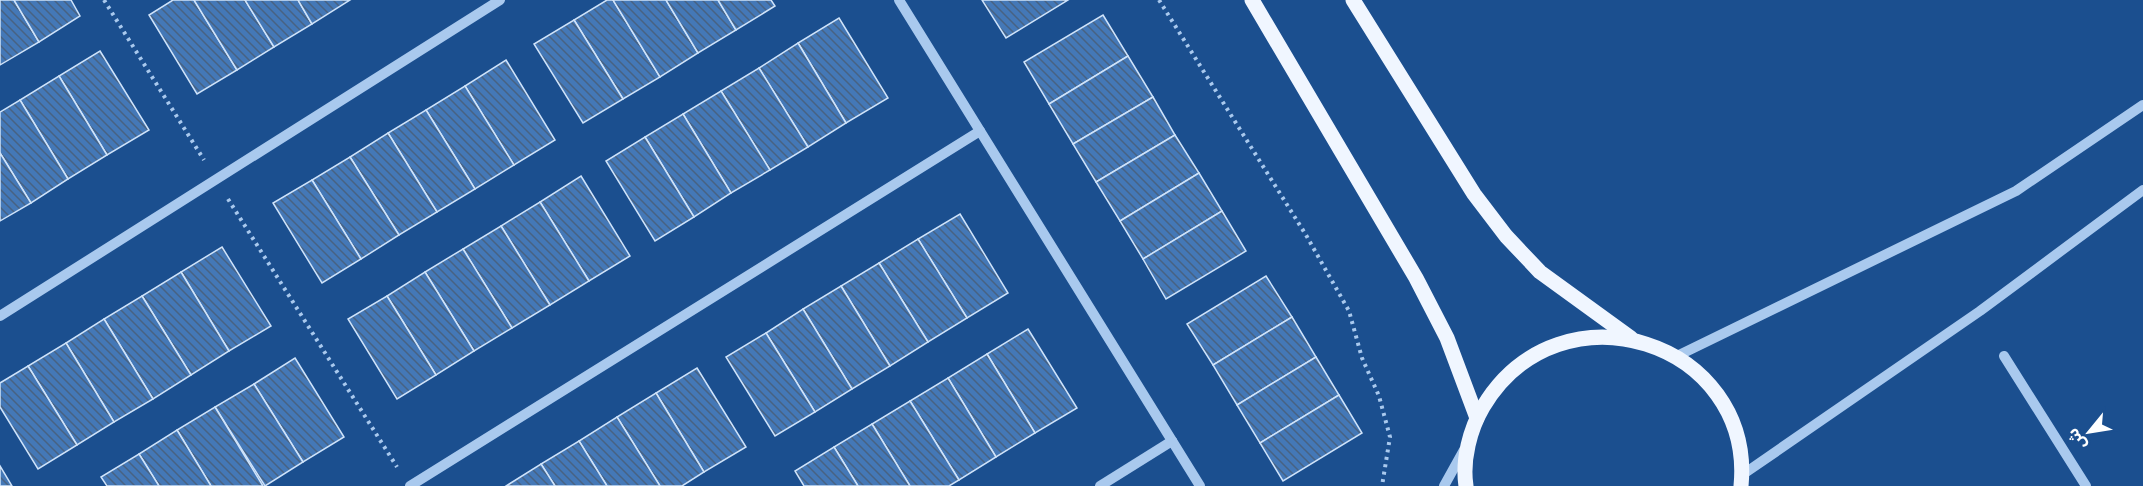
<svg xmlns="http://www.w3.org/2000/svg" width="2143" height="486" font-family="'Alegreya Sans','Noto Sans Arabic',sans-serif">
  <defs>
    <pattern id="building-back-hatch" width="6" height="6" patternUnits="userSpaceOnUse" patternTransform="scale(1.5)"><rect width="6" height="6" fill="#4478b7"/><path d="M-1 5l2 2M0 0l6 6M5-1l2 2" fill="none" stroke="#486282"/></pattern>
  </defs>
  <rect width="100%" height="100%" fill="#1b4f8f"/>
  <g fill="url(#building-back-hatch)" stroke="#cfe3fa" stroke-width="1.5">
    <polygon points="0,0 14,0 39,42 0,65"/>
    <polygon points="14,0 71,0 80,16 39,42"/>
    <polygon points="173,0 194,0 237,70 197,94 149,15"/>
    <polygon points="194,0 245,0 274,47 237,70"/>
    <polygon points="245,0 298,0 312,24 274,47"/>
    <polygon points="298,0 350,0 312,24"/>
    <polygon points="607,0 613,0 660,77 623,99 574,20"/>
    <polygon points="613,0 666,0 698,53 660,77"/>
    <polygon points="666,0 718,0 736,30 698,53"/>
    <polygon points="718,0 771,0 775,6 736,30"/>
    <polygon points="982,0 1068,0 1006,38"/>
    <polygon points="1103,15 1128,56 1049,104 1024,62"/>
    <polygon points="839,18 888,98 846,123 798,43"/>
    <polygon points="574,20 623,99 583,123 534,44"/>
    <polygon points="798,43 846,123 808,147 759,68"/>
    <polygon points="100,51 149,130 107,155 59,76"/>
    <polygon points="1128,56 1153,97 1073,144 1049,104"/>
    <polygon points="506,60 555,140 514,165 465,86"/>
    <polygon points="759,68 808,147 770,170 721,91"/>
    <polygon points="59,76 107,155 68,179 20,100"/>
    <polygon points="465,86 514,165 475,189 426,110"/>
    <polygon points="721,91 770,170 731,193 683,114"/>
    <polygon points="1153,97 1175,135 1096,182 1073,144"/>
    <polygon points="20,100 68,179 31,203 0,153 0,112"/>
    <polygon points="426,110 475,189 437,212 388,133"/>
    <polygon points="683,114 731,193 694,217 645,137"/>
    <polygon points="388,133 437,212 399,235 350,157"/>
    <polygon points="1175,135 1199,173 1120,221 1096,182"/>
    <polygon points="645,137 694,217 655,241 606,161"/>
    <polygon points="0,153 31,203 0,221"/>
    <polygon points="350,157 399,235 361,259 312,180"/>
    <polygon points="1199,173 1222,211 1143,259 1120,221"/>
    <polygon points="581,176 630,256 589,281 540,202"/>
    <polygon points="312,180 361,259 322,283 273,203"/>
    <polygon points="540,202 589,281 550,305 501,226"/>
    <polygon points="1222,211 1246,251 1166,299 1143,259"/>
    <polygon points="960,214 1008,293 967,318 918,239"/>
    <polygon points="501,226 550,305 512,328 463,249"/>
    <polygon points="918,239 967,318 928,342 879,263"/>
    <polygon points="222,247 271,326 229,351 181,272"/>
    <polygon points="463,249 512,328 474,351 425,272"/>
    <polygon points="879,263 928,342 890,366 841,286"/>
    <polygon points="181,272 229,351 191,375 142,296"/>
    <polygon points="425,272 474,351 436,375 387,296"/>
    <polygon points="1266,276 1292,317 1213,365 1187,324"/>
    <polygon points="841,286 890,366 852,389 803,309"/>
    <polygon points="142,296 191,375 153,399 104,319"/>
    <polygon points="387,296 436,375 397,399 348,319"/>
    <polygon points="803,309 852,389 815,412 766,333"/>
    <polygon points="1292,317 1316,357 1237,405 1213,365"/>
    <polygon points="104,319 153,399 114,422 66,343"/>
    <polygon points="1028,329 1077,408 1035,433 987,354"/>
    <polygon points="766,333 815,412 775,436 726,357"/>
    <polygon points="66,343 114,422 77,445 28,366"/>
    <polygon points="987,354 1035,433 996,457 948,378"/>
    <polygon points="1316,357 1339,395 1260,443 1237,405"/>
    <polygon points="295,358 344,437 303,462 254,384"/>
    <polygon points="28,366 77,445 38,469 0,407 0,383"/>
    <polygon points="697,368 746,447 704,472 656,393"/>
    <polygon points="948,378 996,457 959,480 910,401"/>
    <polygon points="254,384 303,462 265,486 215,407"/>
    <polygon points="656,393 704,472 682,486 660,486 617,417"/>
    <polygon points="1339,395 1362,433 1283,481 1260,443"/>
    <polygon points="910,401 959,480 949,486 910,486 872,424"/>
    <polygon points="215,407 263,486 211,486 177,430"/>
    <polygon points="617,417 660,486 607,486 579,441"/>
    <polygon points="872,424 910,486 858,486 834,447"/>
    <polygon points="177,430 211,486 159,486 139,454"/>
    <polygon points="579,441 607,486 555,486 541,464"/>
    <polygon points="834,447 858,486 804,486 795,471"/>
    <polygon points="139,454 159,486 107,486 101,477"/>
    <polygon points="541,464 555,486 506,486"/>
    <polygon points="0,466 12,486 0,486"/>
  </g>
  <g fill="none" stroke-linecap="round" stroke-linejoin="round">
    <g stroke="#a9c9ee" stroke-width="4" stroke-dasharray="3 4.5" stroke-linecap="butt">
      <polyline points="104,0 204,160"/>
      <polyline points="1159,0 1306,235 1349,311 1362,358 1379,396 1390,437 1382,486"/>
      <polyline points="228,199 397,467"/>
    </g>
    <g stroke="#a9c9ee" stroke-width="10">
      <polyline points="899,0 1200,486"/>
      <polyline points="0,316 500,0"/>
      <polyline points="2004,356 2086,486"/>
      <polyline points="1675,357 2016,191 2143,105"/>
      <polyline points="1742,475 1980,311 2143,190"/>
      <polyline points="410,486 980,131"/>
      <polyline points="1100,486 1172,441"/>
      <polyline points="1444,486 1464,450"/>
    </g>
    <g stroke="#f0f6ff" stroke-width="15">
      <polyline points="1252,0 1416,278 1447,338 1477,418"/>
      <polyline points="1353,0 1474,194 1506,236 1540,272 1631,338"/>
      <path d="M1466 486C1462 460 1470 429 1483 407 1560 278 1755 342 1741 486"/>
    </g>
  </g>
  <g transform="translate(2089 432) rotate(240)" stroke="#1b4f8f" stroke-width="4.5" paint-order="stroke">
  <path d="M0-4.5L10 22L0 15L-10 22Z" fill="#ffffff"/>
  <text y="-9" font-size="16" font-weight="bold" text-anchor="middle" fill="#ffffff">ش</text>
  </g>
</svg>
